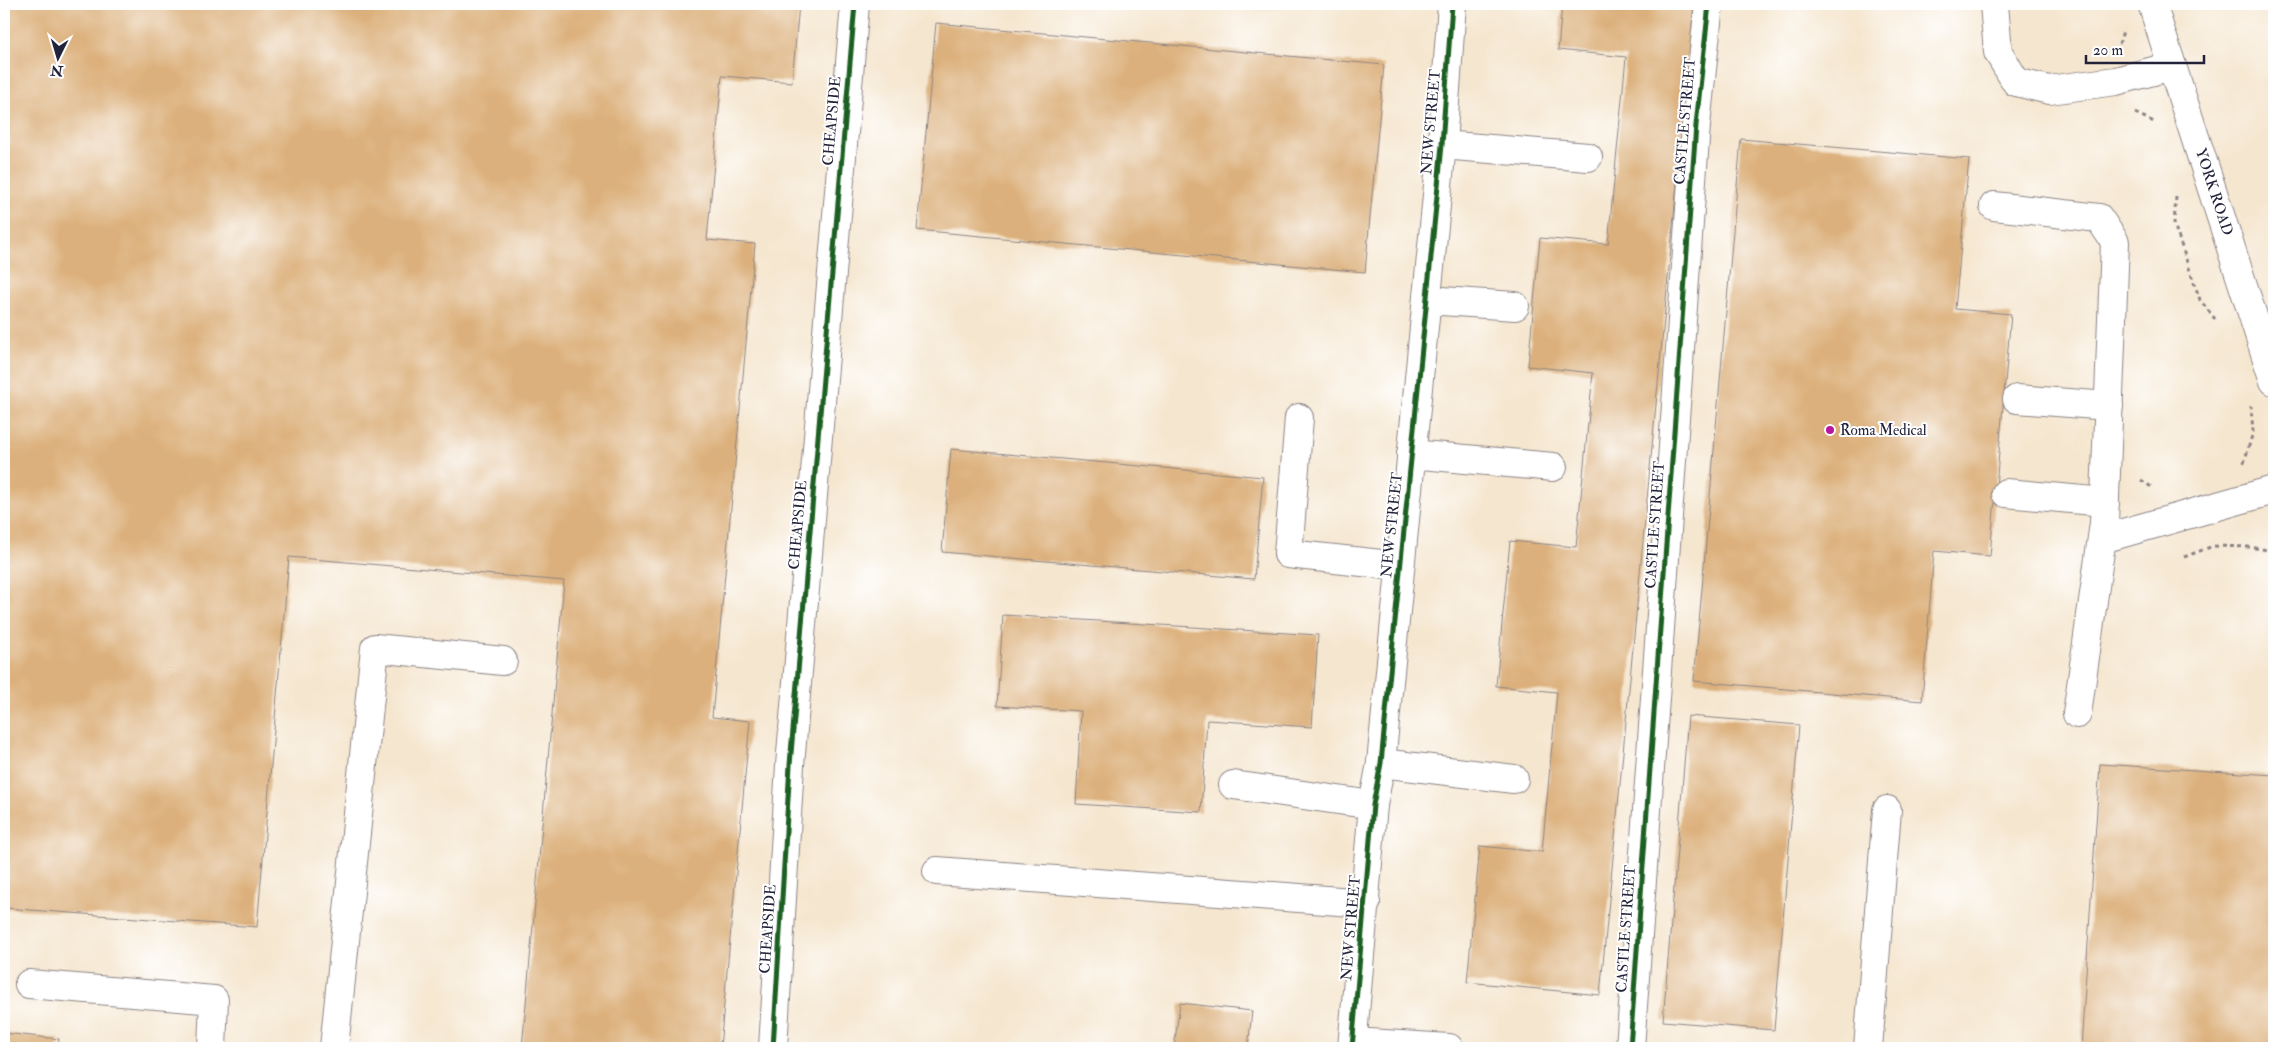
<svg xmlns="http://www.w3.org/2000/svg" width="2278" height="1052" font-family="'IM FELL Double Pica',serif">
  <rect width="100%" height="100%" fill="#fff"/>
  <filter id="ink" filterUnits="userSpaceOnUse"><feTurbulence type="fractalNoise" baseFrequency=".02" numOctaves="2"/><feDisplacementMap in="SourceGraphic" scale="10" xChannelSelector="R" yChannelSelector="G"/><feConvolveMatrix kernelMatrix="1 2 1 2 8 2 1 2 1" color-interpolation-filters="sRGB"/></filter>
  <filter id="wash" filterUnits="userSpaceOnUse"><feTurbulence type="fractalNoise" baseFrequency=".0096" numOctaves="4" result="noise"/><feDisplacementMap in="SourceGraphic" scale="20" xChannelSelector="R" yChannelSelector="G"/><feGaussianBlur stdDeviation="1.12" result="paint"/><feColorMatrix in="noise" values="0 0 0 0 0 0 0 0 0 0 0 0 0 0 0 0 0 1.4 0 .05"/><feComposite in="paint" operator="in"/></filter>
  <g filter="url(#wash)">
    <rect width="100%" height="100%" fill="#f5e6cf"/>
    <g id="blocks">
      <g fill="#dcb07b">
        <polygon points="4,4 799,4 792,82 722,76 707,240 755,244 712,717 750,721 720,1048 522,1048 564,581 289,557 257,927 4,908"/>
        <polygon points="1562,4 1694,4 1600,995 1467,982 1480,846 1542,852 1557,692 1496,686 1510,541 1576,547 1593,373 1528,366 1540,238 1608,244 1626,57 1558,50"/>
        <polygon points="936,23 1384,65 1365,272 917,230"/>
        <polygon points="1741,139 1969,159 1955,309 2011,314 1990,556 1934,551 1922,701 1694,681"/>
        <polygon points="951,449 1263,477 1254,579 942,552"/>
        <polygon points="1003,615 1318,635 1312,727 1207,720 1201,812 1076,804 1081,711 997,706"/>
        <polygon points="1688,716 1799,725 1774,1030 1663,1021"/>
        <polygon points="2100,764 2274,775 2274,1048 2081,1048"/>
        <polygon points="1180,1003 1252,1011 1248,1048 1174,1048"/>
        <polygon points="4,1033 59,1039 58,1048 4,1048"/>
      </g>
    </g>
  </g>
  <g filter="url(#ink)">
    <use href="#blocks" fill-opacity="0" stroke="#8c8485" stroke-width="1"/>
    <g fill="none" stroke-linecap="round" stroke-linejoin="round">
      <g stroke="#8c8485" stroke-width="30">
        <g id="minor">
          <polyline points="1994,4 1998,52 2016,82 2049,90 2116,81 2172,66"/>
          <polyline points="2152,4 2274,381"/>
          <polyline points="1442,145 1588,157"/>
          <polyline points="1994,206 2099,218 2115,242 2104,523 2077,714"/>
          <polyline points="1427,300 1515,306"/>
          <polyline points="2017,399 2109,406"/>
          <polyline points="1299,418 1288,554 1400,566"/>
          <polyline points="1411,454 1553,467"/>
          <polyline points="2006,493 2105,502"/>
          <polyline points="2102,539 2274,490"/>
          <polyline points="1381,763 1514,779"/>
          <polyline points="1233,785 1373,805"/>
          <polyline points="937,871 1366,903"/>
          <polyline points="29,984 214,1000 212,1048"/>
          <polyline points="1353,1042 1449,1048"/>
          <polyline points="334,1048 375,648 503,661"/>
          <polyline points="773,1048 790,765 855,4"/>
          <polyline points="1352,1048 1373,805 1381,763 1442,145 1452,4"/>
          <polyline points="1630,1048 1696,125 1709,4"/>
          <polyline points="1868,1048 1887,810"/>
        </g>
      </g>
      <g stroke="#8c8485" stroke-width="3" stroke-dasharray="4 4" stroke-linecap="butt">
        <polyline points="2119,44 2123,31"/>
        <polyline points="2135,113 2154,122"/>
        <polyline points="2176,197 2174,224 2200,300 2215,319"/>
        <polyline points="2244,463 2253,432 2251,406"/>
        <polyline points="2141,480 2153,488"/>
        <polyline points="2184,557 2213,546 2249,547 2274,551"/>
      </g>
      <use href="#minor" stroke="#fff" stroke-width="28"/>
      <g stroke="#fff" stroke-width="8">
        <g id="cycleway">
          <polyline points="773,1048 790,765 855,4"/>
          <polyline points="1352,1048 1373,805 1381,763 1442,145 1452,4"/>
          <polyline points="1630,1048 1696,125 1709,4"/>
        </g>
      </g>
      <use href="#cycleway" stroke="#1b5e20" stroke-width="5"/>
    </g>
  </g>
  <circle fill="#b5179e" stroke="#fff" stroke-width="2" cx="1830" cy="430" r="5"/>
  <g text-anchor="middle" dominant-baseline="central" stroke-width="4" stroke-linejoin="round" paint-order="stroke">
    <g font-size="15" fill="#22223b" stroke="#fff">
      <text transform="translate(832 121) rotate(-85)">CHEAPSIDE</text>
      <text transform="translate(1685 121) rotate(-85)">CASTLE STREET</text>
      <text transform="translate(1431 122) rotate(-85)">NEW STREET</text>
      <text transform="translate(2214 192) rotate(72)">YORK ROAD</text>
      <text transform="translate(798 525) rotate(-85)">CHEAPSIDE</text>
      <text transform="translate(1392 525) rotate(-84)">NEW STREET</text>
      <text transform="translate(1655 525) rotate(-86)">CASTLE STREET</text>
      <text transform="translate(1351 928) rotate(-85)">NEW STREET</text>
      <text transform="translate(768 929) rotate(-86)">CHEAPSIDE</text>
      <text transform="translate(1626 929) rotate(-86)">CASTLE STREET</text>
    </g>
    <g font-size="15" fill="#22223b" stroke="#fff" text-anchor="start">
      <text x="1840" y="430">Roma Medical</text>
    </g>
  </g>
  <rect width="2278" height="1052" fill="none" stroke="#fff" stroke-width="20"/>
  <g transform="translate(58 58) rotate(185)" stroke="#ffffff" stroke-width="4" paint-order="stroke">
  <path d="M0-4L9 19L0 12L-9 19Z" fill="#22223b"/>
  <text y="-8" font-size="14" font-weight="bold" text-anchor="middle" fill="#22223b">N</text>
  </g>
  <path d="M2086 55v8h118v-8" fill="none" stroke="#22223b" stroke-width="2.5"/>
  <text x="2093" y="55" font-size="15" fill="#22223b" stroke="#ffffff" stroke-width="4" paint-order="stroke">20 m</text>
</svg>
